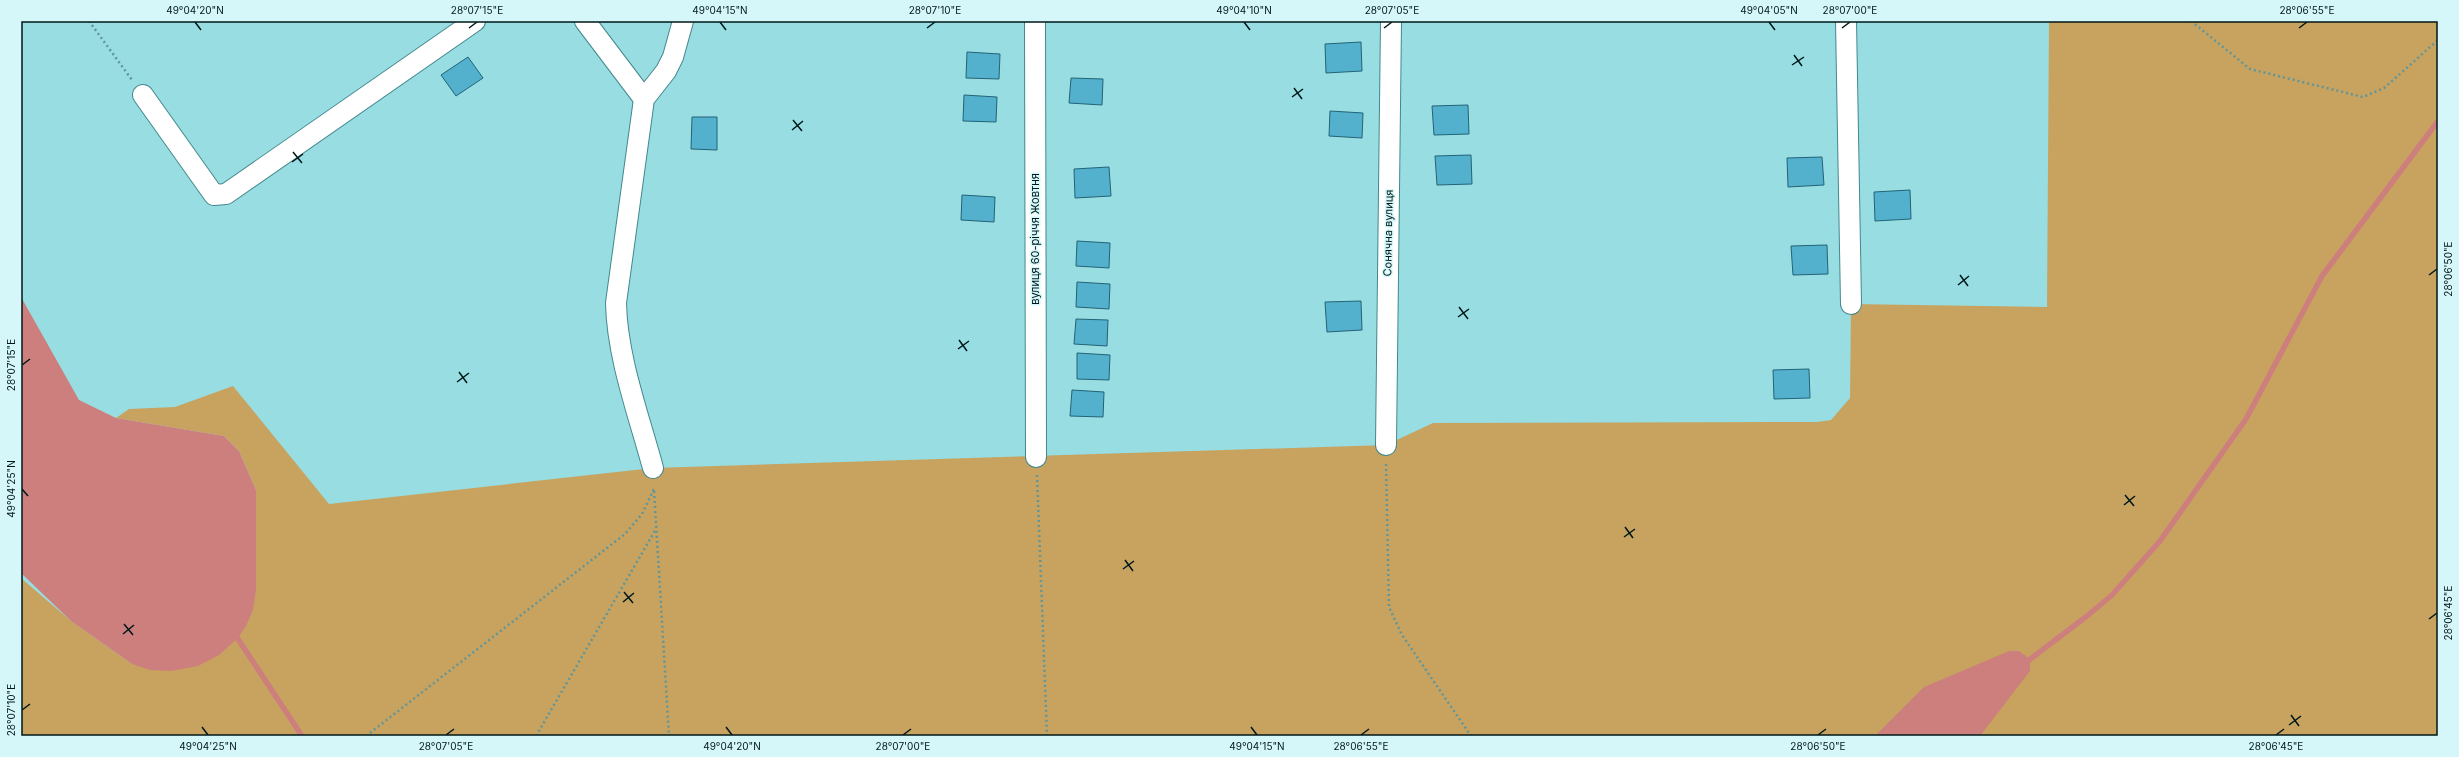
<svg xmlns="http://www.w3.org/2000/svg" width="2459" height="757" font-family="Inter,sans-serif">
  <rect width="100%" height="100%" fill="#97dde2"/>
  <polygon fill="#c8a35f" points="2049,21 2438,21 2438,736 21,736 21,578 71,621 132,664 238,638 253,610 256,490 239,451 224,436 116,418 129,409 175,407 233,386 329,504 653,468 1386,445 1433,423 1817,422 1831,420 1850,398 1851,304 2047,307"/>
  <g fill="#cd7f7d">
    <polygon points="21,297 79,400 116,418 224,436 239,451 256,490 256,590 253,610 246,626 238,638 219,655 198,666 171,671 150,670 132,664 71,621 21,573"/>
    <polygon points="2009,651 2019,651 2030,659 2030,671 1980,736 1875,736 1924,687"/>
  </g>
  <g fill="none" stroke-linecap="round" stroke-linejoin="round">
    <g stroke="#cd7f7d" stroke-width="5.5">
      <polyline points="234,633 302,736"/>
      <polyline points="2025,663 2087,616 2112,595 2160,541 2246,419 2322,276 2438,121"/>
    </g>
  </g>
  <g fill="#53b1ce" stroke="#236376">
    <polygon points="1361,42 1362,71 1326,73 1325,44"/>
    <polygon points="967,52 1000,54 999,79 966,78"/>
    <polygon points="468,57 483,78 456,96 441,75"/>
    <polygon points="1071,78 1103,79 1102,105 1069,103"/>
    <polygon points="964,95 997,97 996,122 963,121"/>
    <polygon points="1468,105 1469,134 1434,135 1432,106"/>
    <polygon points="1330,111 1363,113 1362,138 1329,136"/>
    <polygon points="692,117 717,117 717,150 691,149"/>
    <polygon points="1471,155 1472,184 1437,185 1435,156"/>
    <polygon points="1822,157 1824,185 1788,187 1787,158"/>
    <polygon points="1109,167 1111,196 1075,198 1074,169"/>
    <polygon points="1910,190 1911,219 1875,221 1874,192"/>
    <polygon points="962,195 995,197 994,222 961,220"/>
    <polygon points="1077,241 1110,243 1109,268 1076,266"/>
    <polygon points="1827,245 1828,274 1793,275 1791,246"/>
    <polygon points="1077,282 1110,284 1109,309 1076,307"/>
    <polygon points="1361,301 1362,330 1327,332 1325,302"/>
    <polygon points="1076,319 1108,320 1107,346 1074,344"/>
    <polygon points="1077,353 1110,355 1109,380 1077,379"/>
    <polygon points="1809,369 1810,398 1774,399 1773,370"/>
    <polygon points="1072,390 1104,392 1103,417 1070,416"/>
  </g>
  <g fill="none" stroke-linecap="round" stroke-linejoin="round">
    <g stroke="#43888d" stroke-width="22">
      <g id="street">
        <polyline points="585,21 644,99"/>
        <polyline points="1035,21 1036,457"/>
        <polyline points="1846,21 1851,304"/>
        <polyline points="143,95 214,195 226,194 475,21"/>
        <polyline points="1386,445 1391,21"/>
        <path d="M653 468C639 416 617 357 616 303L644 99 666 71 673 57 683 21"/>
      </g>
    </g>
    <g stroke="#609699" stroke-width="2.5" stroke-dasharray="2 3" stroke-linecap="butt">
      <polyline points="89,21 132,80"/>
      <polyline points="2191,21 2250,69 2363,97 2384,88 2438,40"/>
      <polyline points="1386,464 1389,607 1402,635 1471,736"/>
      <polyline points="1037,475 1047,736"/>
      <polyline points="654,491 669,736"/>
      <polyline points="366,736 625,534 642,514 654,489"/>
      <polyline points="536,736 656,529"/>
    </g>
    <use href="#street" stroke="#fff" stroke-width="20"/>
  </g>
  <path fill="none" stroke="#001719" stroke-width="1.5" d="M195 22 201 30M720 22 726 30M1244 22 1250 30M1769 22 1775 30M469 28 477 22M927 28 935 22M1384 28 1392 22M1842 28 1850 22M2299 28 2307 22M1794 55 1802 66M1792 65 1804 57M1294 88 1302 99M1292 97 1303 89M793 120 802 131M792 130 803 121M293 152 302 163M292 162 303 154M1960 275 1968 286M2429 275 2437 269M1958 285 1969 276M1459 307 1468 319M1458 317 1469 309M959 340 967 351M958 349 969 341M22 365 30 359M459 372 467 383M457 382 469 373M22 489 28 496M2125 495 2134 506M2124 505 2135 496M1625 527 1633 538M1624 537 1635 529M1125 560 1133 571M1123 569 1134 561M624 592 633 603M623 602 634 593M2429 619 2437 613M124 624 133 635M123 634 134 625M22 710 30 704M2291 715 2299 726M2289 725 2301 716M202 727 208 735M726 727 732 735M1251 727 1257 735M446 735 454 729M903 735 911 729M1361 735 1369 729M1818 735 1826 729M2276 735 2284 729"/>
  <g text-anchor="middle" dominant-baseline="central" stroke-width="3" stroke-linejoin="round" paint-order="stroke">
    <g font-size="11" fill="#001719" stroke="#d5f7f9">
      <text transform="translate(1388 233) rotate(-89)">Сонячна вулиця</text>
      <text transform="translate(1035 239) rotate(-90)">вулиця 60-річчя Жовтня</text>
    </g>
  </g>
  <rect width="2459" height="757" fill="none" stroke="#d5f7f9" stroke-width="44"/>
  <rect x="22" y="22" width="2415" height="713" fill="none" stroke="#001719" stroke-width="1.5"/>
  <g font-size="10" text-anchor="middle" fill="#001719">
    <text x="195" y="14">49°04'20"N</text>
    <text x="477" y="14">28°07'15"E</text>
    <text x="720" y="14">49°04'15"N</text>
    <text x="935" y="14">28°07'10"E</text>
    <text x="1244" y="14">49°04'10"N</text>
    <text x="1392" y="14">28°07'05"E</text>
    <text x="1769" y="14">49°04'05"N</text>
    <text x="1850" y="14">28°07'00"E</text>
    <text x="2307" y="14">28°06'55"E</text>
    <text transform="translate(2448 269) rotate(-90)" y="4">28°06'50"E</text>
    <text transform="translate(11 365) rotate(-90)" y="4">28°07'15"E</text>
    <text transform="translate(11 489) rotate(-90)" y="4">49°04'25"N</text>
    <text transform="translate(2448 613) rotate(-90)" y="4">28°06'45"E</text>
    <text transform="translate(11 710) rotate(-90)" y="4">28°07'10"E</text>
    <text x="208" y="750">49°04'25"N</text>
    <text x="446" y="750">28°07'05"E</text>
    <text x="732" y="750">49°04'20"N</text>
    <text x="903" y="750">28°07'00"E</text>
    <text x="1257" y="750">49°04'15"N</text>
    <text x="1361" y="750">28°06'55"E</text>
    <text x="1818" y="750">28°06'50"E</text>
    <text x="2276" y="750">28°06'45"E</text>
  </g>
</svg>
